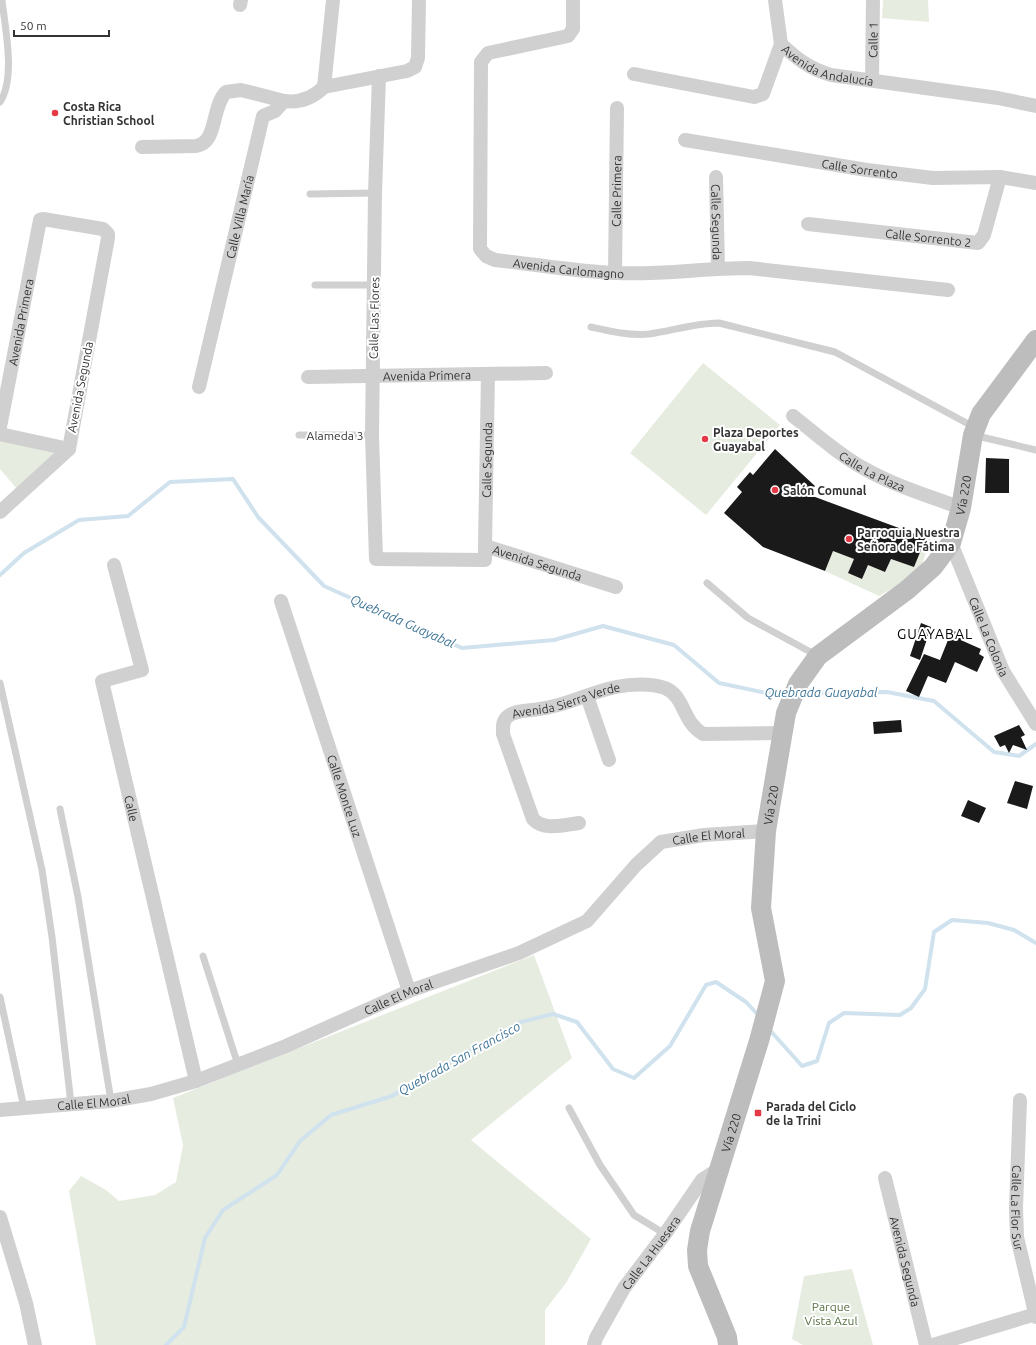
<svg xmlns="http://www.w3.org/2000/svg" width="1036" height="1345" font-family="Ubuntu,sans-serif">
  <rect width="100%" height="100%" fill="#fff"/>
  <g fill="#e6ecdf">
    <polygon points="883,0 928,0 929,22 882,18"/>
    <polygon points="703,363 780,425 706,515 630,453"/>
    <polygon points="0,440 57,452 17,489 0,469"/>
    <polygon points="926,538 931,540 919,572 915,576 879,596 825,571 833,551 854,559 848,573 862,579 868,565 885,572 891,559 914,567"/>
    <polygon points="534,955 572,1058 471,1140 591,1239 566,1283 545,1310 545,1345 96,1345 69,1191 81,1176 106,1190 119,1201 155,1195 176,1182 183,1145 173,1098"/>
    <polygon points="852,1269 873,1345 803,1345 792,1339 804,1276"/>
  </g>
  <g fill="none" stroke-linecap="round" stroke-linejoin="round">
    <g stroke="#cfe2ee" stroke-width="4">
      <polyline points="0,575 24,553 79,520 128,516 170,482 233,479 258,517 324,586 462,648 554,640 603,626 674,645 719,683 766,693 789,693"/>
      <polyline points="802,693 887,692 934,701 994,752 1019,756 1036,744"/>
      <polyline points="768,1028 802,1066 817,1061 829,1023 844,1013 900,1015 911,1008 925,989 934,932 952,920 988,923 1014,930 1036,943"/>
      <polyline points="166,1345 184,1327 205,1238 223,1210 277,1175 300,1141 331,1115 392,1096 521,1022 553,1014 577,1022 613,1069 634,1078 670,1046 706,985 716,982 746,1002 759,1016"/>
    </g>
  </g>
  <g fill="#1a1a1a">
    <polygon points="775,449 815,486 807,494 926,538 914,567 891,559 885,572 868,565 862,579 848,573 854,559 833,551 825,571 763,547 724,513 742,492 737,487 750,472 753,475"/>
    <polygon points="986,458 1009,459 1009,493 985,493"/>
    <polygon points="921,623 931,627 920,660 910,656"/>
    <polygon points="952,630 965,636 963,641 981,649 979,654 984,657 977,672 955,662 946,683 928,676 919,697 906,691 924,654 940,660"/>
    <polygon points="901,720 902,732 874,734 873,722"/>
    <polygon points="1019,725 1025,735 1021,737 1027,750 1013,745 1009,753 1005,745 1000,747 994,736"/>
    <polygon points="1015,781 1033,786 1027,809 1007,803"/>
    <polygon points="968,800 986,808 979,823 961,816"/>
  </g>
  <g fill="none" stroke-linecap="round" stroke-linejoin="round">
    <g stroke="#d0d0d0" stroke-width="7">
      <path d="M0 102C16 78 5 28 2 0"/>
      <polyline points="310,194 375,193"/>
      <polyline points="315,285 375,285"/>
      <path d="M591 327C609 331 630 336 649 334 672 331 695 323 719 323L835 352 974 427"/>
      <polyline points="299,435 372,435"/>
      <polyline points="973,435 1036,450"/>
      <polyline points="707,583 748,618 816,655"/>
      <polyline points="0,683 42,870 52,937 71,1104"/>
      <polyline points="60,809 78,897 111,1101"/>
      <polyline points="203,956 238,1065"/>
      <polyline points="0,997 24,1108"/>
      <polyline points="569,1108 600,1165 634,1215 665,1234"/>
    </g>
    <g stroke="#d0d0d0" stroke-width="14">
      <polyline points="333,0 324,87 407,71 415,67 418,58 419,0"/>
      <path id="s1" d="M573 0V29L568 36 488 53 481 62 480 249 486 256 495 260C535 264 577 272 617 273 661 275 705 268 749 268L948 290"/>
      <polyline points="775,0 781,44"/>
      <polyline points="240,5 241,0"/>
      <path id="s2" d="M634 74 754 97 763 94 781 44C797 59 810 69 831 75L998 98 1036 106"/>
      <path id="s3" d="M379 76 375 193 372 435 376 559 485 560V546L616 587"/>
      <path id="s4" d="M872 80 873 0"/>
      <path id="s5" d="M685 140 867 170 933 178 1000 177 1036 183"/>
      <path d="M142 147 196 146C218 143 211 107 226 92L241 90 284 101"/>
      <path id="s6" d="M716 177 718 268"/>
      <path id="s7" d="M808 224 978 243 984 235 1000 177"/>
      <path id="s8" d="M615 273 617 108"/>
      <path id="s9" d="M308 377 546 373"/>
      <path id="s10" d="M199 387 263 116 275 111 284 101C300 103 313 98 324 87"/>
      <path id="s11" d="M793 416C816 434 839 455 865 469 895 486 929 496 961 508"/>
      <path id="s12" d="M0 427 40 220 43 219 103 229 108 234V238L69 449 0 512"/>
      <polyline points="0,434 69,449"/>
      <path id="s13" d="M951 543 1003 671 1036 724"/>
      <path id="s14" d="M485 546 488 374"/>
      <path id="s15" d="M114 565 142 670 102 681 196 1081"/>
      <path id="s16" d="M281 601 409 991"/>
      <polyline points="587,696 609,760"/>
      <path id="s17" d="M579 823C564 825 544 831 533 819L503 734C503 728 502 722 507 717 514 710 530 711 539 709 566 706 590 692 616 687 630 684 651 683 665 688 685 696 682 722 703 734L783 733"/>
      <path id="s18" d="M1020 1100 1016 1208 1017 1237 1036 1317"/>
      <path id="s19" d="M0 1110 111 1101 151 1094 196 1081 286 1046 409 991 519 953 587 921 636 865 661 842 704 835 766 831"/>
      <path id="s20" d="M885 1178 926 1345"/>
      <polyline points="0,1217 26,1303 35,1345"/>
      <path id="s21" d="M594 1345 596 1338 624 1288 665 1234 702 1180 719 1169"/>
      <polyline points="933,1345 1036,1314"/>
    </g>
    <path stroke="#bdbdbd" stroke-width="20" id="s22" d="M728 1345 727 1337 698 1266 697 1250 700 1231 759 1041 775 981 761 908 766 831 786 713 798 684 818 656 907 590 933 567 951 543 961 508 973 435 981 414 1036 340"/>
  </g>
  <g fill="#e63946" stroke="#fff" stroke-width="1.5">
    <circle cx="55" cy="113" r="4"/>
    <circle cx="705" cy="439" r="4"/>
    <circle cx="775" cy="490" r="4"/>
    <circle cx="849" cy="539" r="4"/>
    <rect x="754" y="1109" width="8" height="8" rx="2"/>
  </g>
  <g text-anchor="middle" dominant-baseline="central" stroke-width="4" stroke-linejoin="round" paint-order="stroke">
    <g font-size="12" fill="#333" stroke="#fff">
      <text stroke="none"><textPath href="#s4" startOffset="40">Calle 1</textPath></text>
      <text stroke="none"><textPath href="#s2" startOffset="238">Avenida Andalucía</textPath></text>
      <text stroke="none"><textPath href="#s5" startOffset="177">Calle Sorrento</textPath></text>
      <text stroke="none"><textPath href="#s8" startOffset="82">Calle Primera</textPath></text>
      <text stroke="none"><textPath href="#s10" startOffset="175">Calle Villa María</textPath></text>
      <text stroke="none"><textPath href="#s6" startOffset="45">Calle Segunda</textPath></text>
      <text stroke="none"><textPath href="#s7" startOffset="121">Calle Sorrento 2</textPath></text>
      <text stroke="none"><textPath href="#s1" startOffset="411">Avenida Carlomagno</textPath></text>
      <text transform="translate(374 318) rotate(-89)">Calle Las Flores</text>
      <text stroke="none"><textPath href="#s12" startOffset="107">Avenida Primera</textPath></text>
      <text stroke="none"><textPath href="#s9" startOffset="119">Avenida Primera</textPath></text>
      <text transform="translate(80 387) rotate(-79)">Avenida Segunda</text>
      <text x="335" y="435">Alameda 3</text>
      <text stroke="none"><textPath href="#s14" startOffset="86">Calle Segunda</textPath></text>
      <text stroke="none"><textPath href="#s11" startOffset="97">Calle La Plaza</textPath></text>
      <text stroke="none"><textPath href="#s22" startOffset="943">Vía 220</textPath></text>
      <text stroke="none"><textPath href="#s3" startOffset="661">Avenida Segunda</textPath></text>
      <text stroke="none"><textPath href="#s13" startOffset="101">Calle La Colonia</textPath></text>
      <text stroke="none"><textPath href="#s17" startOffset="218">Avenida Sierra Verde</textPath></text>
      <text stroke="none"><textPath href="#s16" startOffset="205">Calle Monte Luz</textPath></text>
      <text stroke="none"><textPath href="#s22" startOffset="559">Vía 220</textPath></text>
      <text stroke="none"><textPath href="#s15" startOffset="281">Calle</textPath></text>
      <text stroke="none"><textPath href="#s19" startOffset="778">Calle El Moral</textPath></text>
      <text stroke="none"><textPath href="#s19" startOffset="418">Calle El Moral</textPath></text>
      <text stroke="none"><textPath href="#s19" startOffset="94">Calle El Moral</textPath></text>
      <text stroke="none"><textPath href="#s22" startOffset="223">Vía 220</textPath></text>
      <text stroke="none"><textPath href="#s18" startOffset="108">Calle La Flor Sur</textPath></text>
      <text stroke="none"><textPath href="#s21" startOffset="109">Calle La Huesera</textPath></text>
      <text stroke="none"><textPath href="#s20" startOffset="86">Avenida Segunda</textPath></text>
    </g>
    <g font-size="12" font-weight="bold" fill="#333" stroke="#fff" text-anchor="start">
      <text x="63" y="106">Costa Rica<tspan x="63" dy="14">Christian School</tspan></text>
      <text x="713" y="432">Plaza Deportes<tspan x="713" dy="14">Guayabal</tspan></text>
      <text x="783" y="490">Salón Comunal</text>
      <text x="857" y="532">Parroquia Nuestra<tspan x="857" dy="14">Señora de Fátima</tspan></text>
      <text x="766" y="1106">Parada del Ciclo<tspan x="766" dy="14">de la Trini</tspan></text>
    </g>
    <g font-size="12" fill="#56703f" stroke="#fff">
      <text x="831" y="1306">Parque<tspan x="831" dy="14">Vista Azul</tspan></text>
    </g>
    <g font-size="13" font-style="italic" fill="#3f7597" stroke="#fff">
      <text transform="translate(403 621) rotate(24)">Quebrada Guayabal</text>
      <text x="821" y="692">Quebrada Guayabal</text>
      <text transform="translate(459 1058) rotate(-29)">Quebrada San Francisco</text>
    </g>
    <g font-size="14" letter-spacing="1" fill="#000" stroke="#fff">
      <text x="935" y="634">GUAYABAL</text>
    </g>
  </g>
  <path d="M14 30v6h95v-6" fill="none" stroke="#333333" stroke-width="2"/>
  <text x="20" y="30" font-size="12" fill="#333333" stroke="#ffffff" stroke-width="3" paint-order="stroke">50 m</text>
</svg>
